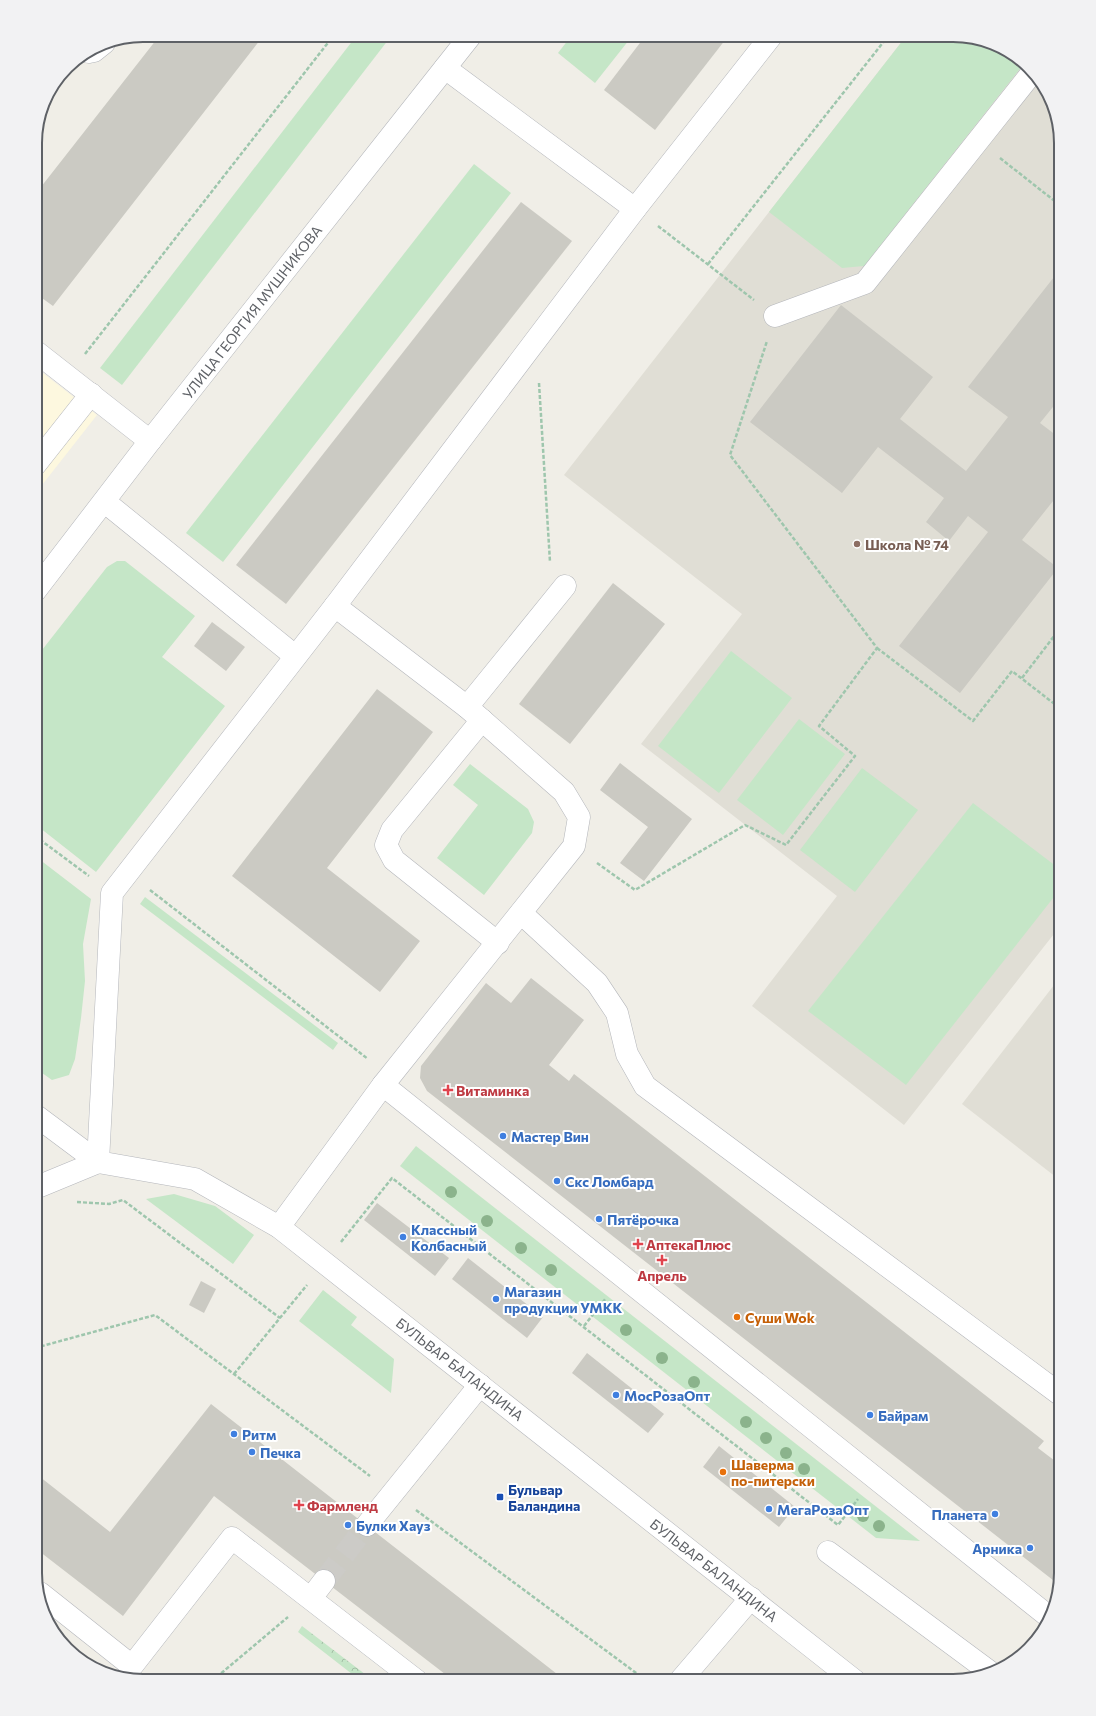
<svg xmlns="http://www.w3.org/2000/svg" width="1096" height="1716" font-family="Commissioner,sans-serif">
  <defs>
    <pattern id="forest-crowns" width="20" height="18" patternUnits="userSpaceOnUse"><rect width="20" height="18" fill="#c5e6c7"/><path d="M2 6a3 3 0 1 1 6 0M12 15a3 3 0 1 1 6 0" fill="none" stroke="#a3bea5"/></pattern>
  </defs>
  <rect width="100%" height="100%" fill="#f0eee7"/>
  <polygon fill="#fdf8df" points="35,367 97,415 35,494"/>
  <g fill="#e0ded5">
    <polygon points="907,35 960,35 1013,53 1050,95 1061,143 1061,925 904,1125 752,1006 837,896 641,744 742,614 564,475"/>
    <polygon points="1061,976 1061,1181 962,1104"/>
  </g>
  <g fill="#c5e6c7">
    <polygon points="357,35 392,35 122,385 100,368"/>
    <polygon points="572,35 633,35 595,83 558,53"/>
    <polygon points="907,35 960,35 1013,53 1023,65 864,266 842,268 769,212"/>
    <polygon points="474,164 511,193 223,562 186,533"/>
    <polygon points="117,561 125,561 195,616 162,657 225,706 96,872 35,824 35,659 107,567"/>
    <polygon points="731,651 792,698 719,793 658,746"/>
    <polygon points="799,719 845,754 783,835 737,800"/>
    <polygon points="470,764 528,809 534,822 532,833 484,895 437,858 478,805 453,785"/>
    <polygon points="862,768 918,810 855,892 800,850"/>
    <polygon points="973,803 1061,870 1061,888 906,1085 808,1011"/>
    <polygon points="35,856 91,899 83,944 85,981 81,1018 75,1059 69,1075 52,1080 35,1068"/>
    <polygon points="145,897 338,1043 333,1050 140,904"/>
    <polygon points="416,1146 920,1541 876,1538 400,1166"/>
    <polygon points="174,1194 215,1206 254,1235 233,1264 146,1199"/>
    <polygon points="323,1290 357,1317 351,1325 394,1359 391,1393 299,1321"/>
  </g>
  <polygon fill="url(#forest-crowns)" points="302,1626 374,1681 361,1681 298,1632"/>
  <g fill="#cbcac3">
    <polygon points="160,35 264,35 53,306 35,293 35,190 37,192"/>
    <polygon points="646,35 729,35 655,130 604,90"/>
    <polygon points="521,202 572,241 286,604 236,565"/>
    <polygon points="1061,268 1061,397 1040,423 1061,439 1061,491 1022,540 1058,568 960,693 899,646 988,532 968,516 949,541 926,522 944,498 878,447 842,493 750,422 841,305 933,377 900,419 966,471 1008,417 968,387"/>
    <polygon points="613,583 665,624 570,744 519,704"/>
    <polygon points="212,622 245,647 226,671 194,646"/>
    <polygon points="377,689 433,732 327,868 420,941 380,992 232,876"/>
    <polygon points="620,763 692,819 644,881 620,863 648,827 600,790"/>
    <polygon points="531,978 584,1020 549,1065 569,1081 574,1074 1044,1441 1038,1448 1059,1464 1061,1462 1061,1573 1058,1584 427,1091 420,1078 421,1066 486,983 511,1003"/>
    <polygon points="377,1203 449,1258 435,1276 364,1220"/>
    <polygon points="468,1258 543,1317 527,1338 452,1279"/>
    <polygon points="201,1281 216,1289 204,1313 189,1305"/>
    <polygon points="587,1353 664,1414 648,1433 572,1373"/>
    <polygon points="211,1404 566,1681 454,1681 214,1496 123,1616 35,1548 35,1473 110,1532"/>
    <polygon points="719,1446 795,1507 779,1527 703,1467"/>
  </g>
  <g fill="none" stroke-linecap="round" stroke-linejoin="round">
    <polyline stroke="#cccbc7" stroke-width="22" stroke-dasharray="22 11" stroke-linecap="butt" points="324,1581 367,1525"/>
    <g stroke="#b4b6bb" stroke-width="23">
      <g id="minor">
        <polyline points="89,52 94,51 104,43"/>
        <polyline points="445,68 635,209"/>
        <polyline points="775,316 865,283 1031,74"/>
        <polyline points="35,351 150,441"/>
        <polyline points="35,465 91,394"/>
        <polyline points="105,502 295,656"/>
        <polyline points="35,591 150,441 471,35"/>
        <polyline points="467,707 565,586"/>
        <polyline points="482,720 392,830 386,845 394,860 498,943"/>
        <polyline points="521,913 597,983 617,1013 627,1054 645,1086 1061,1395"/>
        <polyline points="383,1085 1048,1616"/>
        <polyline points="35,1115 98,1162 195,1179 279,1227 855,1681"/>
        <polyline points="98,1162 112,893 335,606 635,209 772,35"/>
        <polyline points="35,1188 98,1162"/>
        <polyline points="279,1227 383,1085 574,846 579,817 564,792 467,707 335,606"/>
        <polyline points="367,1525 480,1385"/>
        <polyline points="828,1552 990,1672"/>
        <polyline points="40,1593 132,1666 232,1538 417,1681"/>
        <polyline points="311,1598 324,1581"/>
        <polyline points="680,1681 751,1598"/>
      </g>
    </g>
    <g stroke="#9ec6ad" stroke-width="2.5" stroke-dasharray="4 2" stroke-linecap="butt">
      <polyline points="1000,158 1061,206"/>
      <polyline points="658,226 754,300"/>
      <polyline points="708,264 889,35"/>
      <polyline points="85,354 334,35"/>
      <polyline points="539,383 550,562"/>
      <polyline points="877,648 973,721 1012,671 1061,709"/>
      <polyline points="1022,678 1061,627"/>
      <polyline points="35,836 89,876"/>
      <polyline points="597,863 635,890 745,825 786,845 855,756 819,726 877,648 730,455 767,341"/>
      <polyline points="150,890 368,1059"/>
      <polyline points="77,1202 109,1204 123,1200 280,1318"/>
      <polyline points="341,1242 392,1178 838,1525 858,1499"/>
      <polyline points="584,1326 606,1298"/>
      <polyline points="35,1348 155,1315 370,1476"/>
      <polyline points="234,1374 307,1285"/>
      <polyline points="416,1510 647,1681"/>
      <polyline points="212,1681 288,1617"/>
    </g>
    <use href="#minor" stroke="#fff" stroke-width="22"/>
  </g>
  <g fill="#8bb38c">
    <circle cx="451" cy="1192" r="6"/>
    <circle cx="487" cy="1221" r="6"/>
    <circle cx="521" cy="1248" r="6"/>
    <circle cx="551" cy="1270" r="6"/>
    <circle cx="626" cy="1330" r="6"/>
    <circle cx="662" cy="1358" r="6"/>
    <circle cx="694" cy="1382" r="6"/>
    <circle cx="746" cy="1422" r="6"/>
    <circle cx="766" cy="1438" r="6"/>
    <circle cx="786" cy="1453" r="6"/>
    <circle cx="804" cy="1469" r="6"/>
    <circle cx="863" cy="1516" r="6"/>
    <circle cx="879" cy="1526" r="6"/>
  </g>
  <circle fill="#8d6e63" stroke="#fff" stroke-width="1.5" cx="857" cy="544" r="4"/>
  <g fill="#e0444e" stroke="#fff" stroke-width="1.5">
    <path d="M446 1084h4v4h4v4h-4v4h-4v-4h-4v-4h4z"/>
    <path d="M636 1238h4v4h4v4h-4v4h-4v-4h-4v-4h4z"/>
    <path d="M660 1254h4v4h4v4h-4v4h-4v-4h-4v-4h4z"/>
    <path d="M297 1499h4v4h4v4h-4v4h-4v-4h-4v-4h4z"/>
  </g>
  <g fill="#3f7fe0" stroke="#fff" stroke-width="1.5">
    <circle cx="503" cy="1136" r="4"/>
    <circle cx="557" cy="1181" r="4"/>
    <circle cx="599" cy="1219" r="4"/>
    <circle cx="403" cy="1237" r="4"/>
    <circle cx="496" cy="1299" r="4"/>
    <circle cx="616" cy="1395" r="4"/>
    <circle cx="870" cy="1415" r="4"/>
    <circle cx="234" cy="1434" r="4"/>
    <circle cx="252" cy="1452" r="4"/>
    <circle cx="769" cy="1509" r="4"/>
    <circle cx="995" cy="1514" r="4"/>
    <circle cx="348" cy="1525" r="4"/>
    <circle cx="1030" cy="1548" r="4"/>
  </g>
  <g fill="#e8710a" stroke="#fff" stroke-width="1.5">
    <circle cx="737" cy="1317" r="4"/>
    <circle cx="723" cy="1472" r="4"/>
  </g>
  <rect fill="#1a4fb4" stroke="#fff" stroke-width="1.5" x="496" y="1493" width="8" height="8" rx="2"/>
  <g text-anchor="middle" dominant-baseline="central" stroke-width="4" stroke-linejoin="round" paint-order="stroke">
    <g font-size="14" fill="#5e6166" stroke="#fff">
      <text transform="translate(252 312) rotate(-52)">УЛИЦА ГЕОРГИЯ МУШНИКОВА</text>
      <text transform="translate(460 1369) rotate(38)">БУЛЬВАР БАЛАНДИНА</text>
      <text transform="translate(714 1570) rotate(38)">БУЛЬВАР БАЛАНДИНА</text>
    </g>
    <g font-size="14" font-weight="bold" fill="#785e54" stroke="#fff" text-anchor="start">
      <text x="865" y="544">Школа № 74</text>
    </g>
    <g font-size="14" font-weight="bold" fill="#be3a42" stroke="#fff" text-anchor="start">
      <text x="456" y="1090">Витаминка</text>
      <text x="646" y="1244">АптекаПлюс</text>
      <text x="662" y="1275" text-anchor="middle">Апрель</text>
      <text x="307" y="1505">Фармленд</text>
    </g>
    <g font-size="14" font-weight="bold" fill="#366cbe" stroke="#fff" text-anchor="start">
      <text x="511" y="1136">Мастер Вин</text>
      <text x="565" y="1181">Скс Ломбард</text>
      <text x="607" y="1219">Пятёрочка</text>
      <text x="411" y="1229">Классный<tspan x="411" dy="16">Колбасный</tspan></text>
      <text x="504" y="1291">Магазин<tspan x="504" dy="16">продукции УМКК</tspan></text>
      <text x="624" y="1395">МосРозаОпт</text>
      <text x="878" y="1415">Байрам</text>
      <text x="242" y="1434">Ритм</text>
      <text x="260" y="1452">Печка</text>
      <text x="777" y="1509">МегаРозаОпт</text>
      <text x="987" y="1514" text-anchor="end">Планета</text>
      <text x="356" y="1525">Булки Хауз</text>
      <text x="1022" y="1548" text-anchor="end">Арника</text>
    </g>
    <g font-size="14" font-weight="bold" fill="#c56008" stroke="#fff" text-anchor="start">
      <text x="745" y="1317">Суши Wok</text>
      <text x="731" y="1464">Шаверма<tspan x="731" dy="16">по-питерски</tspan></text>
    </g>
    <g font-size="14" font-weight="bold" fill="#164399" stroke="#fff" text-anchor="start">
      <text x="508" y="1489">Бульвар<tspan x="508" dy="16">Баландина</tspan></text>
    </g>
  </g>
  <path d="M0 0H1096V1716H0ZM143 42H953A101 101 0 0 1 1054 143V1573A101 101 0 0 1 953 1674H143A101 101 0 0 1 42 1573V143A101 101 0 0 1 143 42Z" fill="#f2f2f3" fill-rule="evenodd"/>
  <path fill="none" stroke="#5e6166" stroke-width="2" d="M143 42H953A101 101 0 0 1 1054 143V1573A101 101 0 0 1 953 1674H143A101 101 0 0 1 42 1573V143A101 101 0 0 1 143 42Z"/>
</svg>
